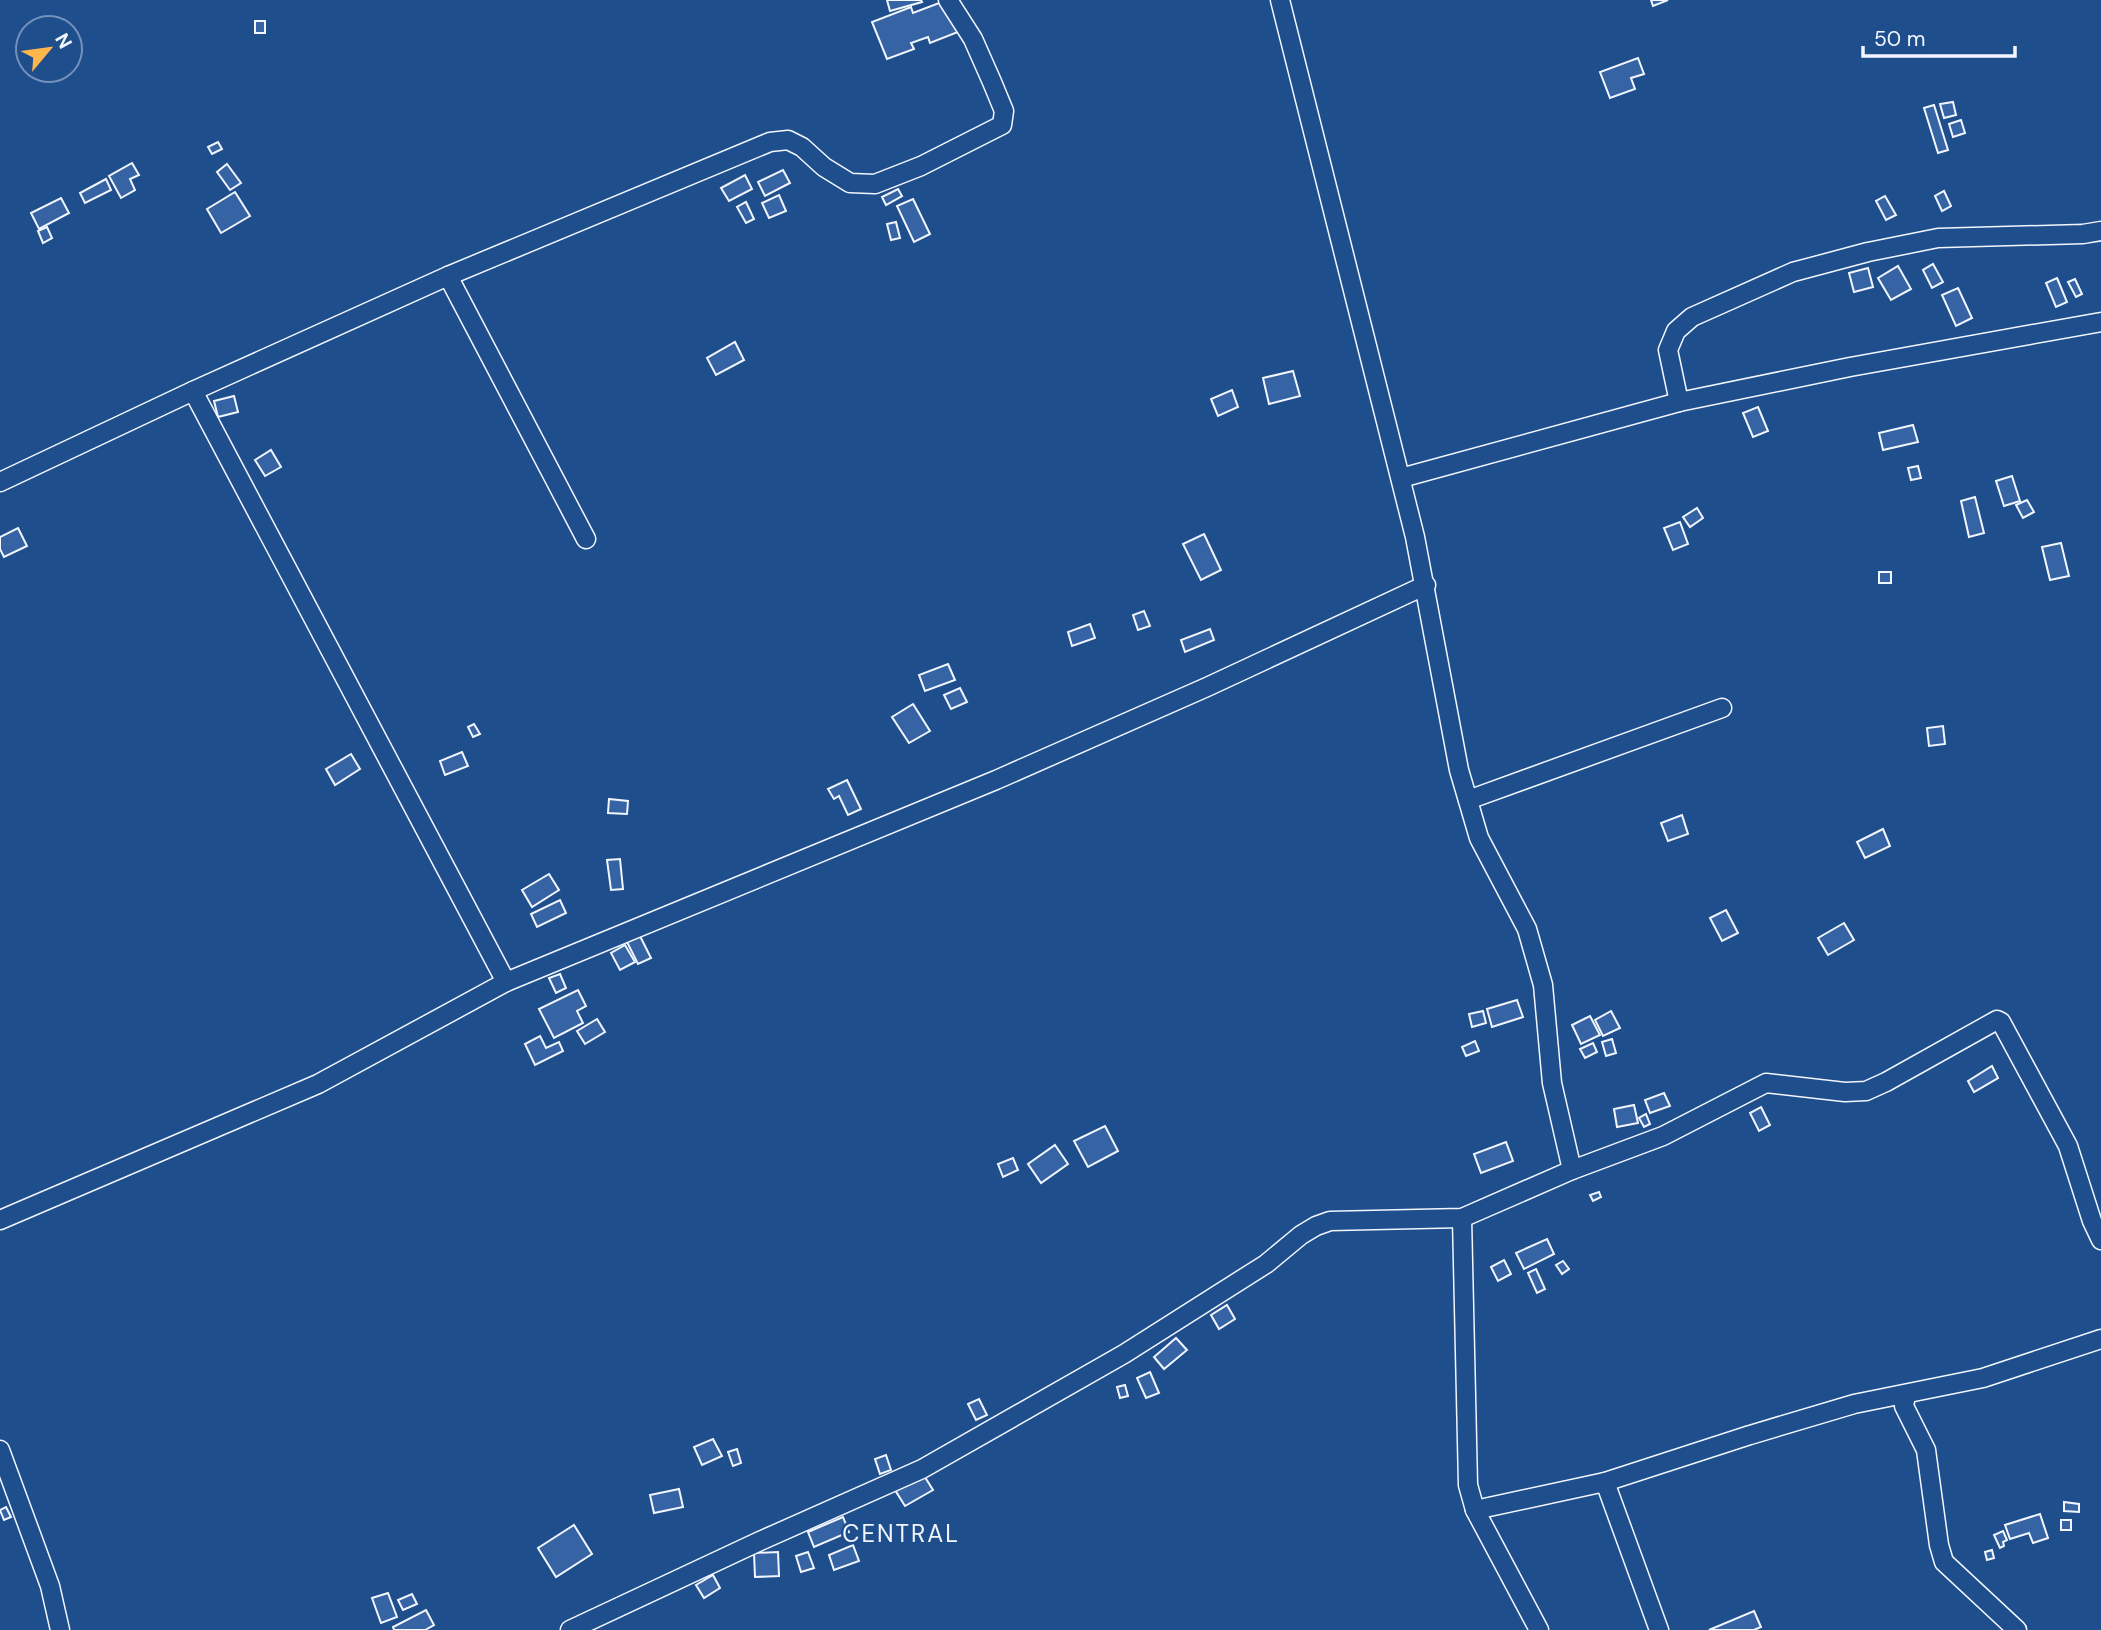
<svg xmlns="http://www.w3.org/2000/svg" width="2101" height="1630" font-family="'DM Sans',sans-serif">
  <rect width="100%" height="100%" fill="#1f4e8c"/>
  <g fill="#3563a3" stroke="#f2f6ff" stroke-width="2">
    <polygon points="887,0 921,0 922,2 890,11"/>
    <polygon points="947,0 958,32 930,43 928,37 911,43 914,49 887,59 872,22 911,7 913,13"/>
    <polygon points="1651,0 1668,0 1653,6"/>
    <rect x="255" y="21" width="10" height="12"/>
    <polygon points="1638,58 1644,74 1631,78 1635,89 1610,98 1600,72"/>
    <polygon points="1953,102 1956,115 1944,118 1940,104"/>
    <polygon points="1934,105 1948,150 1938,153 1924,108"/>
    <polygon points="1961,120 1965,133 1953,137 1949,124"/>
    <polygon points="218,142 222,149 212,154 208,147"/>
    <polygon points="132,163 139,175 130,179 135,190 121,198 109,176"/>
    <polygon points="227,164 241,183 230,190 217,172"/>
    <polygon points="783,170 790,183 765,196 758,182"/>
    <polygon points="745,175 752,189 729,201 721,188"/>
    <polygon points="106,179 111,190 85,203 80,193"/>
    <polygon points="898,189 902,196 886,205 882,197"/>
    <polygon points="1944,191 1951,206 1942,211 1935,196"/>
    <polygon points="235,192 250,216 221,233 207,209"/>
    <polygon points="779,195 786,211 769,218 762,203"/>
    <polygon points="1885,196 1896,215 1886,220 1876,201"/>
    <polygon points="61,198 69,213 39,229 31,213"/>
    <polygon points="913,199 930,234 914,242 897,206"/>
    <polygon points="746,202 754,219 746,223 737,207"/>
    <polygon points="896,222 900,238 891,240 887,224"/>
    <polygon points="47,227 52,238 43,243 38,231"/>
    <polygon points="1933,264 1943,282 1932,288 1923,270"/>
    <polygon points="1898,266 1911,289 1891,300 1878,278"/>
    <polygon points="1868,268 1873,287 1854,292 1849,273"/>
    <polygon points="2057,278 2067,302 2056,307 2046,283"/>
    <polygon points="2075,279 2082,294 2076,297 2068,282"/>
    <polygon points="1958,288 1972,318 1956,326 1942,295"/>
    <polygon points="735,342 744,360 716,375 707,358"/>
    <polygon points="1293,371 1300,396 1269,404 1263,378"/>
    <polygon points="1232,390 1238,407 1218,416 1211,399"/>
    <polygon points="234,396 238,412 218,417 214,401"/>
    <polygon points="1758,407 1768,431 1753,437 1743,413"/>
    <polygon points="1913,425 1918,442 1883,450 1879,433"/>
    <polygon points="271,450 281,467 265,476 255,460"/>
    <polygon points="1918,466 1921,478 1911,480 1908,468"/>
    <polygon points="2012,476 2020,501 2004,506 1996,481"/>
    <polygon points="1975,497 1984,533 1969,537 1961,501"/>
    <polygon points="2027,500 2034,512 2023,518 2016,505"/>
    <polygon points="1697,508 1703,518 1690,527 1683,517"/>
    <polygon points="1680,522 1688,544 1673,550 1664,528"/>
    <polygon points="18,528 27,546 4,557 0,549 0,537"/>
    <polygon points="1204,534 1221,570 1201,580 1183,544"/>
    <polygon points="2061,543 2069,576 2050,580 2042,547"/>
    <rect x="1879" y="572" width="12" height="11"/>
    <polygon points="1144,611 1150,626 1138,630 1133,615"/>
    <polygon points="1090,624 1095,638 1072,646 1068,632"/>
    <polygon points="1210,629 1214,640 1185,652 1181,640"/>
    <polygon points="948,664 955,680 925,691 919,675"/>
    <polygon points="960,688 967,702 951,709 944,695"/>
    <polygon points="913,704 930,731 909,743 892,717"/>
    <polygon points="474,724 480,734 473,737 468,727"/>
    <polygon points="1943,726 1945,744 1929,746 1927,728"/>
    <polygon points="462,752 468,766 445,775 440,761"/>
    <polygon points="351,754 360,769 335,785 326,769"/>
    <polygon points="847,780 861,809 848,815 839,796 834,799 828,789"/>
    <polygon points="609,799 628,801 627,814 608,813"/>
    <polygon points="1682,815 1688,834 1668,841 1661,823"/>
    <polygon points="1883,829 1890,846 1865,858 1857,842"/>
    <polygon points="620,859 623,889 611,890 607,860"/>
    <polygon points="549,874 559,890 532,907 522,890"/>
    <polygon points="560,900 566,913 537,927 531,914"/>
    <polygon points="1726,910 1738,933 1722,941 1710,918"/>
    <polygon points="1844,923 1854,940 1828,955 1818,938"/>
    <polygon points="640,936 651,958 638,964 627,942"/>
    <polygon points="625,945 635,962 620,970 611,953"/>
    <polygon points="560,974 566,988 556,993 549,978"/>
    <polygon points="578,990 586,1006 577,1011 583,1023 554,1038 539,1009"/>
    <polygon points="1517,1000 1523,1017 1492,1027 1487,1009"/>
    <polygon points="1483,1011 1486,1023 1472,1027 1469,1014"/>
    <polygon points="1611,1011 1620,1028 1603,1036 1595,1020"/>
    <polygon points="1590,1016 1600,1035 1581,1044 1572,1025"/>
    <polygon points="597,1019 605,1032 585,1044 577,1031"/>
    <polygon points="540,1036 546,1048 559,1042 563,1051 535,1065 525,1044"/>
    <polygon points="1612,1039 1616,1053 1606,1056 1602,1042"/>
    <polygon points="1475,1041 1479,1051 1466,1056 1462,1047"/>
    <polygon points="1593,1043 1597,1052 1585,1058 1580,1049"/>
    <polygon points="1992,1066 1998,1078 1974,1092 1968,1081"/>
    <polygon points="1664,1093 1670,1106 1650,1113 1645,1100"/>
    <polygon points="1634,1105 1638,1123 1617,1127 1614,1109"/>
    <polygon points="1761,1107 1770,1125 1759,1131 1750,1113"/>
    <polygon points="1646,1114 1650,1124 1644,1127 1639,1118"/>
    <polygon points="1105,1126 1118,1151 1088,1167 1074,1141"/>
    <polygon points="1506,1142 1513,1161 1481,1173 1474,1154"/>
    <polygon points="1055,1145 1068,1164 1041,1183 1028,1164"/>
    <polygon points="1013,1158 1018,1170 1003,1177 998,1164"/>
    <polygon points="1599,1192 1601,1197 1593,1201 1590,1195"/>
    <polygon points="1547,1239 1554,1254 1524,1269 1516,1253"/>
    <polygon points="1504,1260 1511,1274 1498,1281 1491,1267"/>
    <polygon points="1563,1261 1569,1269 1562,1274 1556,1265"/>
    <polygon points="1536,1269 1545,1289 1537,1293 1528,1273"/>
    <polygon points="1227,1305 1235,1319 1219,1329 1211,1315"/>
    <polygon points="1176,1338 1187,1350 1164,1369 1154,1357"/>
    <polygon points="1150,1372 1159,1393 1146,1398 1137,1378"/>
    <polygon points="1125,1385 1128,1396 1120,1398 1117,1387"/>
    <polygon points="979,1399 987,1415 976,1420 968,1404"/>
    <polygon points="713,1439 722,1456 702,1465 694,1447"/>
    <polygon points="737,1449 741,1463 733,1466 728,1452"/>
    <polygon points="886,1455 891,1470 880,1474 875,1459"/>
    <polygon points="923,1474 933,1490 905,1506 895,1490"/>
    <polygon points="679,1489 683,1507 654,1513 650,1495"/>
    <polygon points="2064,1502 2079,1504 2079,1512 2064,1511"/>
    <polygon points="6,1507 11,1517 4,1520 0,1510"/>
    <polygon points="2040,1514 2048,1538 2033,1543 2029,1533 2010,1539 2005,1525"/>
    <polygon points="843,1517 849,1532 814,1547 808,1532"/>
    <rect x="2061" y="1520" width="10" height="10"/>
    <polygon points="574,1525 592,1554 556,1577 538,1548"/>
    <polygon points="2003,1531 2007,1540 2003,1542 2004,1546 2000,1548 1994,1535"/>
    <polygon points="853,1545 859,1561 834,1570 829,1555"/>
    <polygon points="1992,1550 1994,1558 1987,1560 1985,1552"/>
    <polygon points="778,1552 779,1576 755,1577 754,1553"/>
    <polygon points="808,1552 814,1568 801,1572 796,1556"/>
    <polygon points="713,1575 720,1588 704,1598 696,1585"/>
    <polygon points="388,1593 397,1617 381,1623 372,1598"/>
    <polygon points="412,1594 417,1604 403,1610 398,1600"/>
    <polygon points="426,1610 434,1625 425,1630 394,1630 393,1627"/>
    <polygon points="1754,1611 1761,1627 1754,1630 1709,1630"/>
  </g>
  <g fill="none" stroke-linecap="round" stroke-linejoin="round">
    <g stroke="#f2f6ff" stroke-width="21">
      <g id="street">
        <polyline points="1280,0 1415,537 1459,770 1479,838 1527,929 1543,985 1552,1083 1572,1170"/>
        <polyline points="448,276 586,539"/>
        <polyline points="193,391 506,982"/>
        <polyline points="1679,402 1668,350 1676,331 1692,317 1793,272 1868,252 1938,238 2083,234 2101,231"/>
        <polyline points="1401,478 1679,402 1850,367 2101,322"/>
        <polyline points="0,482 193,391 448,276 770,142 788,140 802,147 824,167 850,183 875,184 921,166 1002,125 1004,111 992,82 973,39 948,0"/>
        <polyline points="1468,800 1722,708"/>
        <polyline points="1462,1218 1468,1485 1475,1510 1539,1630"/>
        <polyline points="0,1220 318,1084 506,982 996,780 1207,687 1426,585"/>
        <polyline points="1906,1395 1904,1406 1926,1450 1939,1545 1944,1562 2017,1630"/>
        <polyline points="0,1450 50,1586 60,1630"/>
        <polyline points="1605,1482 1659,1630"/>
        <polyline points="1475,1510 1605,1482 1750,1435 1854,1404 1983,1378 2101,1339"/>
        <polyline points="570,1630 760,1541 922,1469 1124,1354 1266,1264 1301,1235 1316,1226 1330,1221 1462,1218 1572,1170 1663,1136 1766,1083 1845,1092 1866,1091 1886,1082 1997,1020 2001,1022 2068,1146 2092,1221 2101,1240"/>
      </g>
    </g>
    <use href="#street" stroke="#1f4e8c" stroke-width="18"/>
  </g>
  <g text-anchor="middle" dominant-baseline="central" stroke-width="5" stroke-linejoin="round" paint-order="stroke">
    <g font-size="24" letter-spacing="2" fill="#f2f6ff" stroke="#1f4e8c">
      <text x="901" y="1533">CENTRAL</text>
    </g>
  </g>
  <g transform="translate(49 49) rotate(61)"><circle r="33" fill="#1f4e8c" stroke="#7391ba" stroke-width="2"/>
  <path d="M0-5L12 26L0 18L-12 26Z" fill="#ffb74d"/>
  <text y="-10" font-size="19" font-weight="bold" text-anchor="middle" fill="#f2f6ff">N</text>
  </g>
  <path d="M1863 46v10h152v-10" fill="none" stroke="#f2f6ff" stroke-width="3.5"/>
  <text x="1874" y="46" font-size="21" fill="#f2f6ff" stroke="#1f4e8c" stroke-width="5" paint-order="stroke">50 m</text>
</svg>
